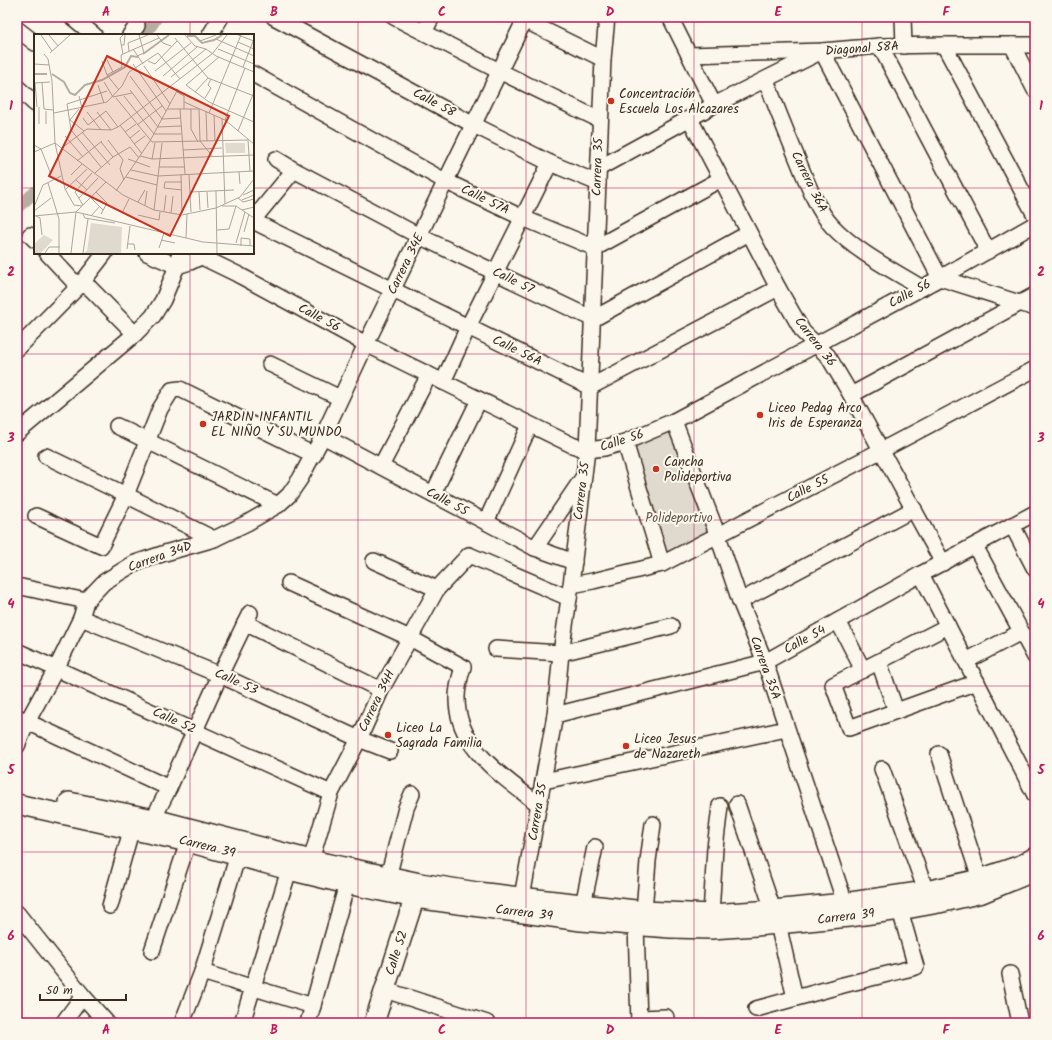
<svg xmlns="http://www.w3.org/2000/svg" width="1052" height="1040" font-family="Kalam,sans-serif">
  <rect width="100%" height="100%" fill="#fbf7ec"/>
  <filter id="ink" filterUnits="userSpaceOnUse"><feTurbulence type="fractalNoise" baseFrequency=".025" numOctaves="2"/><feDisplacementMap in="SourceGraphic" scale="8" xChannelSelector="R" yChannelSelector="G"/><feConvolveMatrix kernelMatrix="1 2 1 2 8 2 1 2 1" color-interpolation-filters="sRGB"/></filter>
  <g filter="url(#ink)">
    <polygon fill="#dfd9ce" stroke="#8d8276" points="674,421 718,536 662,564 625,442"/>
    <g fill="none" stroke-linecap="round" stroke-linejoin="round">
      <g stroke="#b6aea2" stroke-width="12">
        <polyline points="145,35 157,17"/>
        <polyline points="17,208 35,192"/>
      </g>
      <g stroke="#3b2a1e" stroke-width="18">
        <g id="minor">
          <polyline points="72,17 94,35"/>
          <polyline points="274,17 474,125 550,163 598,183"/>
          <polyline points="394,17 499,71 600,120"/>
          <polyline points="670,17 714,105"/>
          <polyline points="903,17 904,46"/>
          <polyline points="524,20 603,59"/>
          <polyline points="17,29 35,43"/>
          <polyline points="424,32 432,17"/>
          <polyline points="130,35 137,26 136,17"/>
          <polyline points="210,35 221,17"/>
          <polyline points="944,45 1035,215"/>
          <polyline points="1012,45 1035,90"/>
          <polyline points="880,46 988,251"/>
          <polyline points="689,55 822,51 880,46 944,45 1035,45"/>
          <polyline points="253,74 445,181 523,218 595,248 721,179"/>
          <path d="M766 80C775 104 785 129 795 153 804 175 816 209 832 226 858 253 891 269 922 288"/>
          <polyline points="17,87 35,104"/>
          <polyline points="690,119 778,288 803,332 828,356 851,395 943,563"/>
          <polyline points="276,159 294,170 419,236 593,319 749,233"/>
          <polyline points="599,168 714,105 822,51 940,278 1035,308"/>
          <polyline points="253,220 294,170"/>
          <polyline points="253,221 590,387 778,288"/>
          <polyline points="30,235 35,240"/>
          <polyline points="47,253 72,280 90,288 135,334"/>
          <polyline points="147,253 177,266 190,262 209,253"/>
          <polyline points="202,257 237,274 366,344 572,445 587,450 604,448 625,442 674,421 940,278 1035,224"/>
          <polyline points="17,349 81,284 105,253"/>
          <polyline points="270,364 340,398"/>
          <polyline points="443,382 468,327 550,163"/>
          <polyline points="851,395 1035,295"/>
          <polyline points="674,421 718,536 740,601 765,662 848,912"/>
          <polyline points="117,426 278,505"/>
          <polyline points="17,433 135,334 153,316 163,300 177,266 180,253"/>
          <polyline points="323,436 535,548 574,562"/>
          <polyline points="625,442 662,564"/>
          <polyline points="46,456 126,495 214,539"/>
          <polyline points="381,466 429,375"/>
          <polyline points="433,494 479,400"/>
          <polyline points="36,516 101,546 126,495 160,409 172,390 180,389 314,455"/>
          <polyline points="486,522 530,425"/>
          <polyline points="1012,525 1035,569"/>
          <polyline points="975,546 1035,657"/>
          <polyline points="535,548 582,479"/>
          <polyline points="374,561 437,589"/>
          <polyline points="921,574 1035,795"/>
          <path d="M289 583 410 638 463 667C460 677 457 687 457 697 456 748 504 777 539 805"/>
          <polyline points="571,585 593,581 662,564 882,450 1035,369"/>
          <polyline points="17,586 86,601"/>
          <polyline points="740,601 914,509"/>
          <polyline points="81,618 220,675 359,739 390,751"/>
          <polyline points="838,621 863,670"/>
          <polyline points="245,623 381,690"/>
          <polyline points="948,626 833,685 849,728 977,682"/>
          <polyline points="496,649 561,653 671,626"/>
          <polyline points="17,651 331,793"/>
          <polyline points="966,661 1021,632"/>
          <polyline points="879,662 896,711"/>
          <polyline points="555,715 765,662 921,574 1035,513"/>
          <polyline points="17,717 169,788"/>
          <polyline points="17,746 27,722 56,669 81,618 86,601 104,582 135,563 165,553 214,539 247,523 278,505 289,495 300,479 323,436 366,344 526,17"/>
          <polyline points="939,754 980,879"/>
          <polyline points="882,769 926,891"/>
          <polyline points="544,781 786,729"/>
          <polyline points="737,804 773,910"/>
          <polyline points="149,827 169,788 220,675 250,613"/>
          <polyline points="311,860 331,793 359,739 381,690 437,589 469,555 569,598"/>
          <polyline points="388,877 406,808 412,794"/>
          <polyline points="583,905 595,847"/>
          <polyline points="110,906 134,820"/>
          <polyline points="520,908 555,715 561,653 571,585 587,450 603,59 607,17"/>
          <polyline points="644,911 648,861 653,824"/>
          <polyline points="17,913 83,996 107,1023"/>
          <polyline points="711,914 715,848 720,806"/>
          <polyline points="778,924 795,998"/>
          <polyline points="636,925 639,1023"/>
          <polyline points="152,951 188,842"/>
          <polyline points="202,972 313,1006"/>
          <polyline points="1010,974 1020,1023"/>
          <polyline points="385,990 487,1023"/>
          <polyline points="756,1009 843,985 916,967 900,910"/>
          <polyline points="639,1018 666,1017"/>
          <polyline points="63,1023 83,996"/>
          <polyline points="182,1023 202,972 238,855"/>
          <polyline points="242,1023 289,870"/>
          <polyline points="308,1023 347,884"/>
        </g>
      </g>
      <g stroke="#3b2a1e" stroke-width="22">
        <g id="major">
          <polyline points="69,802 154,819 311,860 420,883 477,892 644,911 711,914 773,910 844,903 926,891 980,879 1021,865 1035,857"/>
          <polyline points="17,804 188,842 289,870 347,884 415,898 581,921 670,928 711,929 756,926 849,917 900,910 939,903 982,893 1035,871"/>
          <polyline points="374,1023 418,887"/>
        </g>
      </g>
      <use href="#minor" stroke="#fbf7ec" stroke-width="15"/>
      <use href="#major" stroke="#fbf7ec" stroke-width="19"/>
    </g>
  </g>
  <path fill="none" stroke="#c2185b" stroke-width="1" stroke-opacity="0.55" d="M190 17V35M358 17V1023M526 17V1023M694 17V1023M862 17V1023M17 188H35M253 188H1035M190 253V1023M17 354H1035M17 520H1035M17 686H1035M17 852H1035"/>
  <g fill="#c8321e" stroke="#fbf7ec" stroke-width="1.5">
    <circle cx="611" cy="101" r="4"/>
    <circle cx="760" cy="415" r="4"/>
    <circle cx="203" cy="424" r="4"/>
    <circle cx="656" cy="469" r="4"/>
    <circle cx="388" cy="735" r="4"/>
    <circle cx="626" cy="746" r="4"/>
  </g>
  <g text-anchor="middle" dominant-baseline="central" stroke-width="4" stroke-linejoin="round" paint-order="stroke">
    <g font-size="13" fill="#3b2a1e" stroke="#fbf7ec">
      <text transform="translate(862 49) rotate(-4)">Diagonal 58A</text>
      <text transform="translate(434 103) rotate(28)">Calle 58</text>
      <text transform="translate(598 167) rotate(-88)">Carrera 35</text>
      <text transform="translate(809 182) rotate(64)">Carrera 36A</text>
      <text transform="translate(485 200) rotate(26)">Calle 57A</text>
      <text transform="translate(406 264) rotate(-64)">Carrera 34E</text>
      <text transform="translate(513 281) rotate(26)">Calle 57</text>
      <text transform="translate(910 294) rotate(-28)">Calle 56</text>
      <text transform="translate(319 318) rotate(28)">Calle 56</text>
      <text transform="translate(815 342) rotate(52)">Carrera 36</text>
      <text transform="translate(517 351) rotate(26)">Calle 56A</text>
      <text transform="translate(622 441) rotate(-18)">Calle 56</text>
      <text transform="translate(808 489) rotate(-27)">Calle 55</text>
      <text transform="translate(582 491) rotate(-83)">Carrera 35</text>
      <text transform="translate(447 502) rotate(28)">Calle 55</text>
      <text transform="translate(160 557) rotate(-20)">Carrera 34D</text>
      <text transform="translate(805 640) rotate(-29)">Calle 54</text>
      <text transform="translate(765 668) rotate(70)">Carrera 35A</text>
      <text transform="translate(236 682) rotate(24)">Calle 53</text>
      <text transform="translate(377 701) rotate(-64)">Carrera 34H</text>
      <text transform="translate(174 721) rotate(24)">Calle 52</text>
      <text transform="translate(538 812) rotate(-80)">Carrera 35</text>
      <text transform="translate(207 847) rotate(14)">Carrera 39</text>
      <text transform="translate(524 913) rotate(7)">Carrera 39</text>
      <text transform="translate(846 917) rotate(-7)">Carrera 39</text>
      <text transform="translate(397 953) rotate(-72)">Calle 52</text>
    </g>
    <g font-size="13" fill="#3b2a1e" stroke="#fbf7ec" text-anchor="start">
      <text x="619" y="94">Concentración<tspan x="619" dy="15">Escuela Los Alcazares</tspan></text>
      <text x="768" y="408">Liceo Pedag Arco<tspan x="768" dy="15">Iris de Esperanza</tspan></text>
      <text x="211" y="417">JARDIN INFANTIL<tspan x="211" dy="15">EL NIÑO Y SU MUNDO</tspan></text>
      <text x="664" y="462">Cancha<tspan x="664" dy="15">Polideportiva</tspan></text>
      <text x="396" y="728">Liceo La<tspan x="396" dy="15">Sagrada Familia</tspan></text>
      <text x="634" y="739">Liceo Jesus<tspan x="634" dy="15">de Nazareth</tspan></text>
    </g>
    <g font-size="13" fill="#64564a" stroke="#fbf7ec">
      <text x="679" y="518">Polideportivo</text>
    </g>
  </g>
  <g transform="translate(34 34)">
    <rect width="220" height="220" fill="#fbf7ec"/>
    <path d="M191 109H211V119H192ZM57 189 88 193 87 219H50L53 217ZM10 201 19 206 7 219H0V210Z" fill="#dfd9ce"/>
    <path fill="none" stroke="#b6aea2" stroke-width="2" d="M153 2H161L168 9 180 6 188 1M109 20 135 1M0 40H13M18 40 30 48 36 59 41 61 51 51 68 46 91 33 97 22 104 23"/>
    <path fill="none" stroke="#aea59a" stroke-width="1" d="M7 1 18 17M15 1 24 12M123 1 129 9 137 12M151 1 161 12 172 15 182 22 220 38M204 1 220 7M141 4 174 44 220 62M182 5 220 22M166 7 182 1M204 8 220 15M87 11H90L91 1M99 15 109 30M184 15 220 30M95 17 94 9 114 1M16 19 36 1M10 20 14 25 18 47 21 109 89 161 120 176 148 181 182 174 206 163 220 145M89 20 86 4 89 1M103 22 110 19 105 1M185 23 152 51 175 68 220 88M73 26 79 38M68 27 73 41 85 56M114 27 121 30 143 7M0 30 15 31M99 30 132 77M110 32 136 70M209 33 220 5M121 37 157 9M73 41 88 33 87 21 125 4M96 42 128 85 147 84M129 42 163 13M137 43 172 15M8 48 10 75 19 76M70 48 79 63 98 59M0 49 16 48M1 49 3 73M64 51 70 69M96 56 124 93 147 92M143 58 150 62V75M161 58 174 44M45 62 48 74M90 62 120 100H147M82 64 118 108 214 106M171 64 177 54 174 51 177 45M150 68 191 86 220 110M5 73V90M45 75 36 86 50 97M134 75H165L166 107 179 123M146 75 151 140M157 75V95L164 108M12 77V90M172 77 173 107M53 78 67 96M63 78 77 96M20 79 73 68 88 52 95 38 124 19 146 45M175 79 207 1M180 81 181 107M49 84 54 91 72 77 84 93M188 85 191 170M191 86 211 34M86 91 108 120M103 91 128 72M204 97 220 58M48 98 76 131M91 98 102 90M0 101V111L7 115 16 138M31 102 49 123M96 104 106 96M74 106 89 126 86 135 90 146M214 106 216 137M67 108 79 123M100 110 111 102M220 110V126M29 113 53 95 77 96 84 93 179 19 193 1M149 116 188 114M0 118 21 109 31 155 40 171 48 172M106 122 118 125 220 121M94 125 116 133M118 125 121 109M43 127 68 107M67 133 37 96 33 70 73 57M125 133H150M97 136 124 142 220 137M205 138 206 150M61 139 79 123 96 113 105 124M155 140 157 178M37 141 48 130M147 141 148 179M92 143 123 151M42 146 53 156M148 148H131L130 154 148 156M14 149 25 185V219M31 156 53 135M82 157 116 107 144 55M182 157 183 219M62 158 73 169 67 180M156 158 200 156M165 158 166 176M173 158 174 174M209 161 220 156M45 164 64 144M57 164 69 176M204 164 209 168 220 165M208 166 220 161M104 168 111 156M49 171 41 158 58 139M111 171 113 157M188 172H202L220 184M0 173 9 151 27 142M120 176 128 109M208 176 220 173M0 177 17 164M130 177 132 161M88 179 95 165M137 179 139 162M49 180 51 184 81 189M104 181 125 186 126 178M0 182 42 178 72 148M2 182 6 184 8 201M57 182 66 172M183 196 195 195 202 172M210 198 215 180M152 204 153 180M127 206 141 209M202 209 211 178M94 210H100L101 216M207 212V204L216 205V212M125 214 130 199M93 215 96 192M11 219 15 213H26M37 219 42 178 169 208 220 212M49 219 54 185"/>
    <path fill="#c8321e" fill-opacity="0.15" stroke="#c8321e" stroke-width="2" d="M73 22 195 82 136 202 15 142Z"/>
    <rect width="220" height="220" fill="none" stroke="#3b2a1e" stroke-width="2"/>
  </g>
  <rect width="1052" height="1040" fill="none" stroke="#fbf7ec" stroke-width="44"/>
  <path d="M40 994v6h86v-6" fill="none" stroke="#3b2a1e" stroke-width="2"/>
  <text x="46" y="994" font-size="12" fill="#3b2a1e" stroke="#fbf7ec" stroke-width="3" paint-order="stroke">50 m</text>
  <rect x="22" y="22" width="1008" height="996" fill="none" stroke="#c2185b" stroke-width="1.5"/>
  <g font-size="13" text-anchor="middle" font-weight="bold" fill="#c2185b">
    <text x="106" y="16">A</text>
    <text x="274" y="16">B</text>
    <text x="442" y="16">C</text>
    <text x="610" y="16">D</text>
    <text x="778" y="16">E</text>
    <text x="946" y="16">F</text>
    <text x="11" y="110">1</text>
    <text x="1041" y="110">1</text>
    <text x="11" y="276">2</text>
    <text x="1041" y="276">2</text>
    <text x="11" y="442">3</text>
    <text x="1041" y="442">3</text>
    <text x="11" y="608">4</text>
    <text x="1041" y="608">4</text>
    <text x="11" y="774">5</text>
    <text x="1041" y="774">5</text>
    <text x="11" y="940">6</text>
    <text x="1041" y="940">6</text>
    <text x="106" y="1034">A</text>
    <text x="274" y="1034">B</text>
    <text x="442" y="1034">C</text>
    <text x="610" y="1034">D</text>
    <text x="778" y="1034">E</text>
    <text x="946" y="1034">F</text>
  </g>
</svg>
